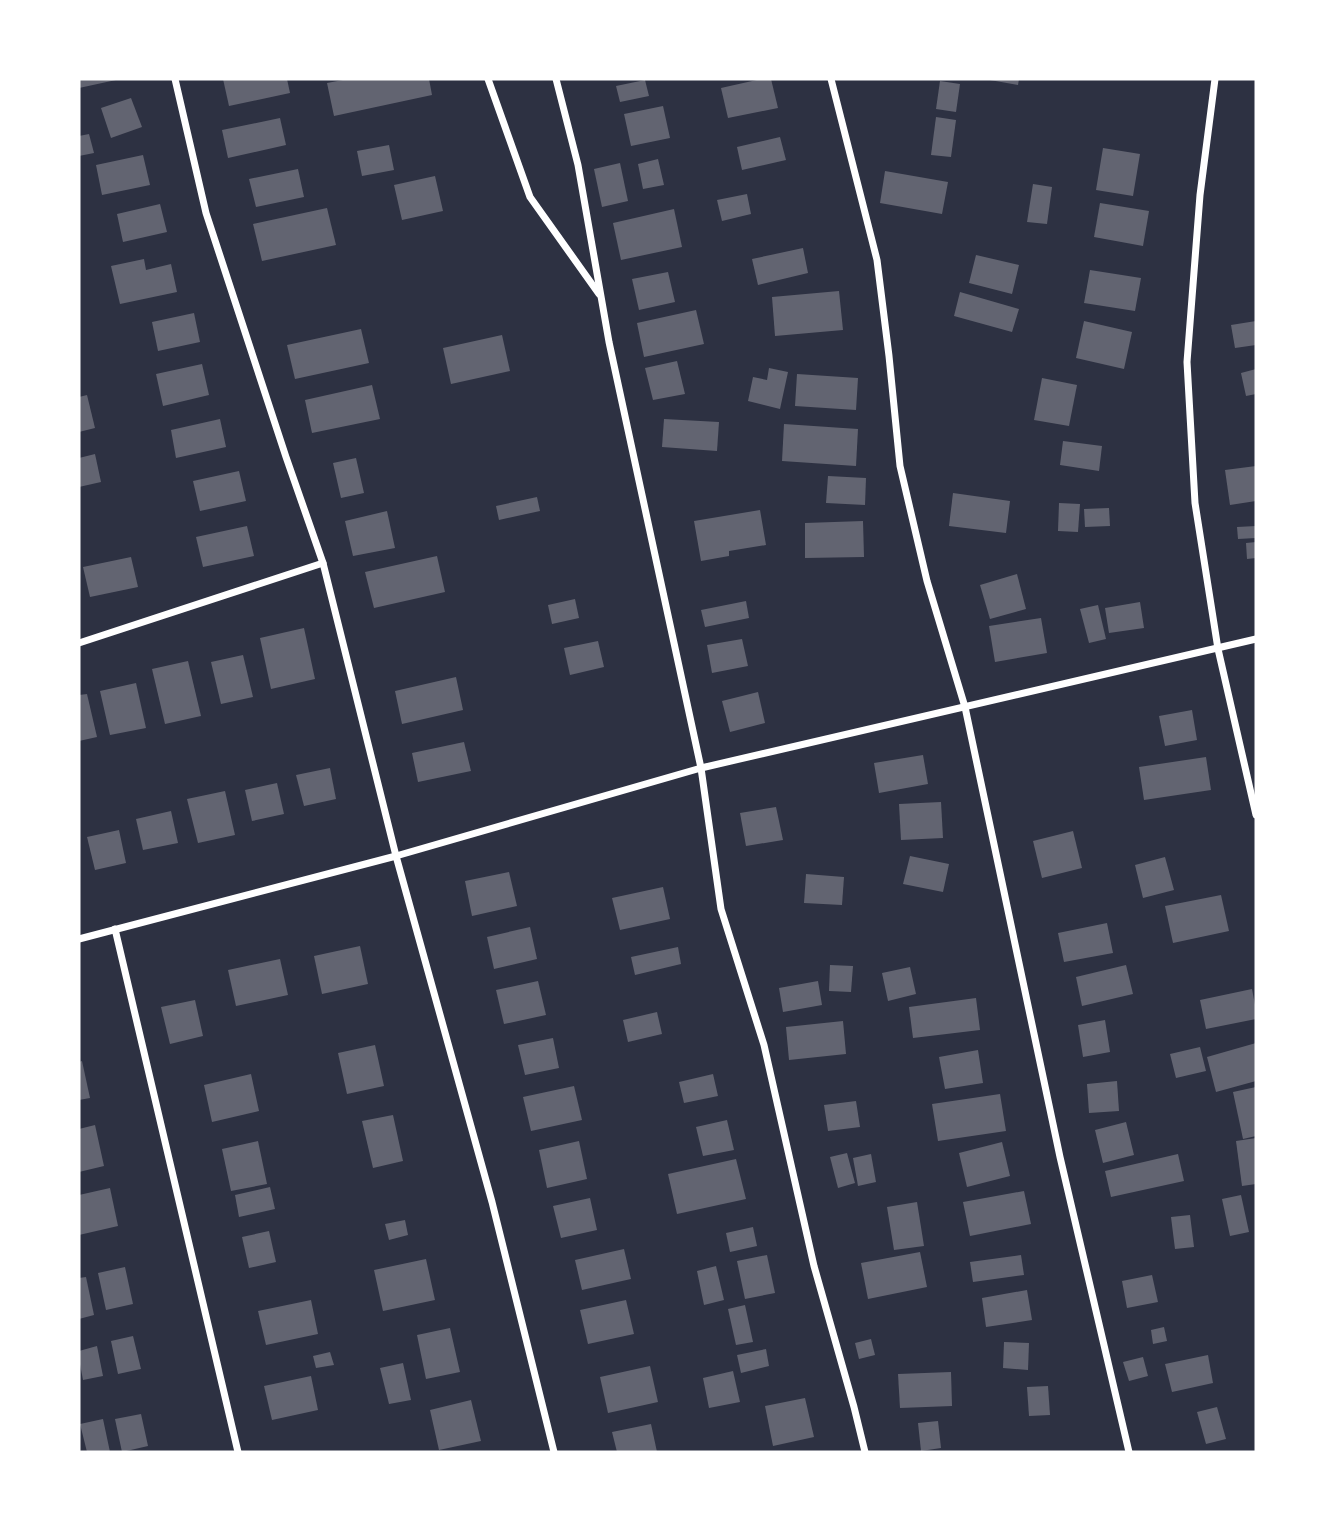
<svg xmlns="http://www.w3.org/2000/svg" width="1335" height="1531" font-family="Raleway,sans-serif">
  <rect width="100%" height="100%" fill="#2d3142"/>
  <g fill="#626471">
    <polygon points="79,79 116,79 116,80 79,88"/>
    <polygon points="223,79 287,79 290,93 229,106"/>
    <polygon points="348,79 429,79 432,95 334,116 327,83"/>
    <polygon points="761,79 771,79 778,108 728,118 721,88"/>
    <polygon points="990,79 1019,79 1018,85 990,80"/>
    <polygon points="645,80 649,96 620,102 616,86"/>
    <polygon points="940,81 960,84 956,112 936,109"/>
    <polygon points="131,98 142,127 111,138 101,108"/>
    <polygon points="663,106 670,138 631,146 624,114"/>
    <polygon points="936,117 956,120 951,157 931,155"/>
    <polygon points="280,118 286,145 228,158 222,130"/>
    <polygon points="89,134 94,153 79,156 79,136"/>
    <polygon points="780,137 786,160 742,170 737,147"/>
    <polygon points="389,145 394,170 362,176 357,151"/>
    <polygon points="1103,148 1140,154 1133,196 1096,190"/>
    <polygon points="143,155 150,185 102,195 96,165"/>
    <polygon points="658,159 664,185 643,189 638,164"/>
    <polygon points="620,163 628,201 602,207 594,169"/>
    <polygon points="298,169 304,197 256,207 249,179"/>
    <polygon points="885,171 948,182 942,214 880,203"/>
    <polygon points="435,176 443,211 402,220 394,185"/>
    <polygon points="1033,184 1052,187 1047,224 1027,222"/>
    <polygon points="747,194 751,214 722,221 717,200"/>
    <polygon points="1100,203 1149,211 1143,246 1094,237"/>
    <polygon points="160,204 167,232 123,242 117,214"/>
    <polygon points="327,208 336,245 262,261 253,224"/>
    <polygon points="674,209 682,247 621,260 613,223"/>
    <polygon points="803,248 808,273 758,285 752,259"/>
    <polygon points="976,255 1019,265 1012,294 969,283"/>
    <polygon points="144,259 146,270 171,264 177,292 120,304 111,266"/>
    <polygon points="1090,270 1141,278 1135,311 1084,303"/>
    <polygon points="668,272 675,302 639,310 632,279"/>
    <polygon points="839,291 843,330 775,336 772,297"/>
    <polygon points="960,292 1019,309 1012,332 954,316"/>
    <polygon points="696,310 704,344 644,357 637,323"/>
    <polygon points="194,313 200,342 158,351 152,322"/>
    <polygon points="1084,321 1132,332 1124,369 1076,358"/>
    <polygon points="1256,321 1256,345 1235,348 1231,325"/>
    <polygon points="361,329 369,363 295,379 287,345"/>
    <polygon points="502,335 510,371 451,384 443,348"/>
    <polygon points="677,361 685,394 653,400 645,368"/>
    <polygon points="202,364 209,395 163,406 156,374"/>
    <polygon points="769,368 788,372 780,409 748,401 753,377 767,380"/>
    <polygon points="1256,369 1256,394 1246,396 1241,373"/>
    <polygon points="797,374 858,378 856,410 795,406"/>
    <polygon points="1042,378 1077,385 1069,426 1034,420"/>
    <polygon points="372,385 380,419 312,433 305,400"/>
    <polygon points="87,395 95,428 79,432 79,397"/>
    <polygon points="220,419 226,447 176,458 171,430"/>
    <polygon points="664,419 719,422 717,451 662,447"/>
    <polygon points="784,424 858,429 856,466 782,461"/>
    <polygon points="1063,441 1102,446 1099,471 1060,465"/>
    <polygon points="95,454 101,482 79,487 79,458"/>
    <polygon points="356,458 364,493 341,498 333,463"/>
    <polygon points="1256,466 1256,501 1230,505 1225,470"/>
    <polygon points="239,471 246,501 200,511 193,481"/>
    <polygon points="828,476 866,478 865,505 826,503"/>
    <polygon points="953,493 1010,501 1006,533 949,526"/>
    <polygon points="537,497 540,511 499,520 496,506"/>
    <polygon points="1059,503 1080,504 1078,532 1058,531"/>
    <polygon points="1109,508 1110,526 1085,527 1084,509"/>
    <polygon points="760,510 766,545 729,551 729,556 701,561 694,521"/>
    <polygon points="387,511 395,548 353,556 345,521"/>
    <polygon points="863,521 864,557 805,558 805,523"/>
    <polygon points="247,526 254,556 203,567 196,537"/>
    <polygon points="1256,526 1256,538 1238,539 1237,527"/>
    <polygon points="1256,542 1256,558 1247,559 1246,543"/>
    <polygon points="437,556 445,592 374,608 365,572"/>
    <polygon points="131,557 138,587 90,597 83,567"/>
    <polygon points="1017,574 1026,609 990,619 980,585"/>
    <polygon points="575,599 579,618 552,624 548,605"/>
    <polygon points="746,601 749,618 705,627 701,610"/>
    <polygon points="1140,602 1144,628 1109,633 1105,608"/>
    <polygon points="1098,605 1106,639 1089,643 1080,609"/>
    <polygon points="1041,618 1047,653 995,662 989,626"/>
    <polygon points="304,628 315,679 271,689 260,638"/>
    <polygon points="742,639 748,666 712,673 707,645"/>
    <polygon points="598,641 604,667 570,675 564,648"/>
    <polygon points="243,655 253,697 221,704 211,662"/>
    <polygon points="188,661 201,716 165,724 152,669"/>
    <polygon points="456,677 463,710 402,724 395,691"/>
    <polygon points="136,683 146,728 110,735 100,691"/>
    <polygon points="758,692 765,723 730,732 722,701"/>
    <polygon points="87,694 97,737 79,741 79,695"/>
    <polygon points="1192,710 1197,740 1165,746 1159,716"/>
    <polygon points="464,742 471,771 418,782 412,753"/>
    <polygon points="923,755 928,784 879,793 874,763"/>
    <polygon points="1206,757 1211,790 1144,800 1139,767"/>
    <polygon points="330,768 336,799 304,806 296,775"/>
    <polygon points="277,783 284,814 252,821 245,790"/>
    <polygon points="225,791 235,835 198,843 187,799"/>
    <polygon points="941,802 943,838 901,840 899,804"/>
    <polygon points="776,807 783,840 746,846 740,813"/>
    <polygon points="171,811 178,843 143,850 136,819"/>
    <polygon points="119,830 126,863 95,870 87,837"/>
    <polygon points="1073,831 1082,868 1042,878 1033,841"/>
    <polygon points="910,856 949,864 943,892 903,884"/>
    <polygon points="1165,857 1174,890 1143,898 1135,865"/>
    <polygon points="509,872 517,906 472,916 465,881"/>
    <polygon points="806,874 844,877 842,905 804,903"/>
    <polygon points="663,887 670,919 620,930 612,898"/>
    <polygon points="1221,895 1229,931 1173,943 1165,906"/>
    <polygon points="1107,923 1113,953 1064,962 1058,933"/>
    <polygon points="530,927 537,959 494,969 487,937"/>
    <polygon points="360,946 368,984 322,994 314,956"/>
    <polygon points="678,947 681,964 635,975 631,957"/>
    <polygon points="280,959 288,995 236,1006 228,970"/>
    <polygon points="830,965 853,966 851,992 829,991"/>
    <polygon points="1126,965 1133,994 1082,1006 1076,977"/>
    <polygon points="910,967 916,994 888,1001 882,973"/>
    <polygon points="538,981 546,1015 504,1024 496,990"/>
    <polygon points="818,981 822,1005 783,1012 779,988"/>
    <polygon points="1252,989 1256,1010 1256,1019 1206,1029 1200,1000"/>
    <polygon points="976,998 980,1030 913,1038 909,1007"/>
    <polygon points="195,1000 203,1036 170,1044 161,1007"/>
    <polygon points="657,1012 662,1034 628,1042 623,1020"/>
    <polygon points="1105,1020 1110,1052 1083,1057 1078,1025"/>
    <polygon points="843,1021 846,1054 789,1060 786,1027"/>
    <polygon points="553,1038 559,1068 525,1075 518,1045"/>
    <polygon points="1256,1043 1256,1081 1216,1092 1207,1057"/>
    <polygon points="375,1045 384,1086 347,1094 338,1053"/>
    <polygon points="1200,1047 1206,1071 1176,1078 1170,1054"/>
    <polygon points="978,1050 983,1083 945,1089 939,1057"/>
    <polygon points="82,1061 90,1098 79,1100 79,1062"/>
    <polygon points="251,1074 259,1111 212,1122 204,1085"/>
    <polygon points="713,1074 718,1096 684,1103 679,1082"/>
    <polygon points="1117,1081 1119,1111 1089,1113 1087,1084"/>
    <polygon points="574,1086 582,1120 531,1131 523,1097"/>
    <polygon points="1256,1087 1256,1136 1243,1139 1233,1092"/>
    <polygon points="1000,1094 1006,1131 938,1141 932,1104"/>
    <polygon points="856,1101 860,1127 828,1131 824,1105"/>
    <polygon points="393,1115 403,1161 373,1168 362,1121"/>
    <polygon points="727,1120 734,1150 703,1156 696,1127"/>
    <polygon points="1126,1122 1134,1155 1103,1163 1095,1130"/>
    <polygon points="95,1125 104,1166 79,1172 79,1129"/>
    <polygon points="1256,1138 1256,1184 1242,1186 1236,1141"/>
    <polygon points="258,1141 267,1184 231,1191 222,1149"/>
    <polygon points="579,1141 587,1179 547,1188 539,1150"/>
    <polygon points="1002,1142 1010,1176 967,1187 959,1153"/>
    <polygon points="847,1153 855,1183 838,1188 830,1157"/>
    <polygon points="871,1154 876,1182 858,1186 853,1158"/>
    <polygon points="1178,1154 1184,1181 1111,1197 1105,1171"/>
    <polygon points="736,1159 746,1199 677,1214 668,1174"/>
    <polygon points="270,1187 275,1209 239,1217 235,1195"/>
    <polygon points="110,1188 118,1226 79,1235 79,1195"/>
    <polygon points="1024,1191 1031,1224 970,1236 963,1202"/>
    <polygon points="1241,1195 1249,1232 1230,1236 1222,1199"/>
    <polygon points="590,1198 597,1230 561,1238 553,1206"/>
    <polygon points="917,1202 924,1246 894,1250 887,1207"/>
    <polygon points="1190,1215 1194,1247 1175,1249 1171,1217"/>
    <polygon points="405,1220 408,1235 389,1240 385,1224"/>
    <polygon points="753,1227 757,1246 730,1252 726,1233"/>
    <polygon points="269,1231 276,1262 249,1268 242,1237"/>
    <polygon points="624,1249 631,1279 582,1290 575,1260"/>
    <polygon points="920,1252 927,1287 868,1299 861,1263"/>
    <polygon points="767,1255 775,1293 745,1299 737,1261"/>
    <polygon points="1021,1255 1024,1275 973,1282 970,1262"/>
    <polygon points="426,1259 435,1300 383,1311 374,1270"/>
    <polygon points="716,1266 724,1300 704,1305 697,1271"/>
    <polygon points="125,1267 133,1304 106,1310 98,1273"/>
    <polygon points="1152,1275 1158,1302 1127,1308 1122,1281"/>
    <polygon points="86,1277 94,1315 79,1319 79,1278"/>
    <polygon points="1027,1290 1032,1320 986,1327 982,1298"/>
    <polygon points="311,1300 318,1334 266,1345 258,1311"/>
    <polygon points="626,1300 634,1334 588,1344 580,1310"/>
    <polygon points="745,1305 753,1342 736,1345 728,1309"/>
    <polygon points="1164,1327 1167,1341 1153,1344 1151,1330"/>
    <polygon points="450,1328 460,1372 426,1379 417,1335"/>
    <polygon points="133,1336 141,1369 118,1374 111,1341"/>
    <polygon points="871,1339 875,1355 859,1359 855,1343"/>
    <polygon points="1004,1342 1029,1343 1028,1370 1003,1368"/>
    <polygon points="97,1346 103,1376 83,1380 79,1359 79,1351"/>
    <polygon points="766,1349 769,1366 741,1373 737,1355"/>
    <polygon points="330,1352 334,1365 316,1368 313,1356"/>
    <polygon points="1208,1355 1213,1383 1172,1392 1165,1364"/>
    <polygon points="1143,1357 1148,1376 1129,1381 1123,1362"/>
    <polygon points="403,1363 411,1400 389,1404 380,1368"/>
    <polygon points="650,1366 658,1402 608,1413 600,1377"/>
    <polygon points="733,1371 740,1402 709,1408 703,1378"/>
    <polygon points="951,1372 952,1406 900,1408 898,1374"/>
    <polygon points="311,1376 318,1410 272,1420 264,1386"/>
    <polygon points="1048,1386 1050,1415 1029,1416 1027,1387"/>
    <polygon points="805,1398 814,1437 773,1446 765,1406"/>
    <polygon points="471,1400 481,1441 439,1450 430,1410"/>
    <polygon points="1217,1407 1226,1439 1206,1444 1197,1412"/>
    <polygon points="141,1414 148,1446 122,1452 115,1419"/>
    <polygon points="103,1419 110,1452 87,1452 80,1424"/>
    <polygon points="938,1421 941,1448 921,1451 918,1423"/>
    <polygon points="651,1424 657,1452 617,1452 612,1432"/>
  </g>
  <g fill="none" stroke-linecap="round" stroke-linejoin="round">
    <g stroke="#fff" stroke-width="7">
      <polyline points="175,79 206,213 286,457 323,563 396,856 492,1202 554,1452"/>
      <polyline points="488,79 530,197 599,294"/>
      <polyline points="556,79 578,165 609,342 701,768 721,909 764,1045 814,1266 854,1407 865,1452"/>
      <polyline points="831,79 877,260 889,356 900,466 927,581 965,707 1060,1157 1129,1452"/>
      <polyline points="1215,79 1200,195 1187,362 1195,503 1218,649 1256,815"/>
      <polyline points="79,643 323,563"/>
      <polyline points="115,929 238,1452"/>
      <polyline points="79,939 396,856 701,768 1256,639"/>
    </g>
  </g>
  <rect width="1335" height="1531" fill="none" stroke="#ffffff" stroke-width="161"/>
</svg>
